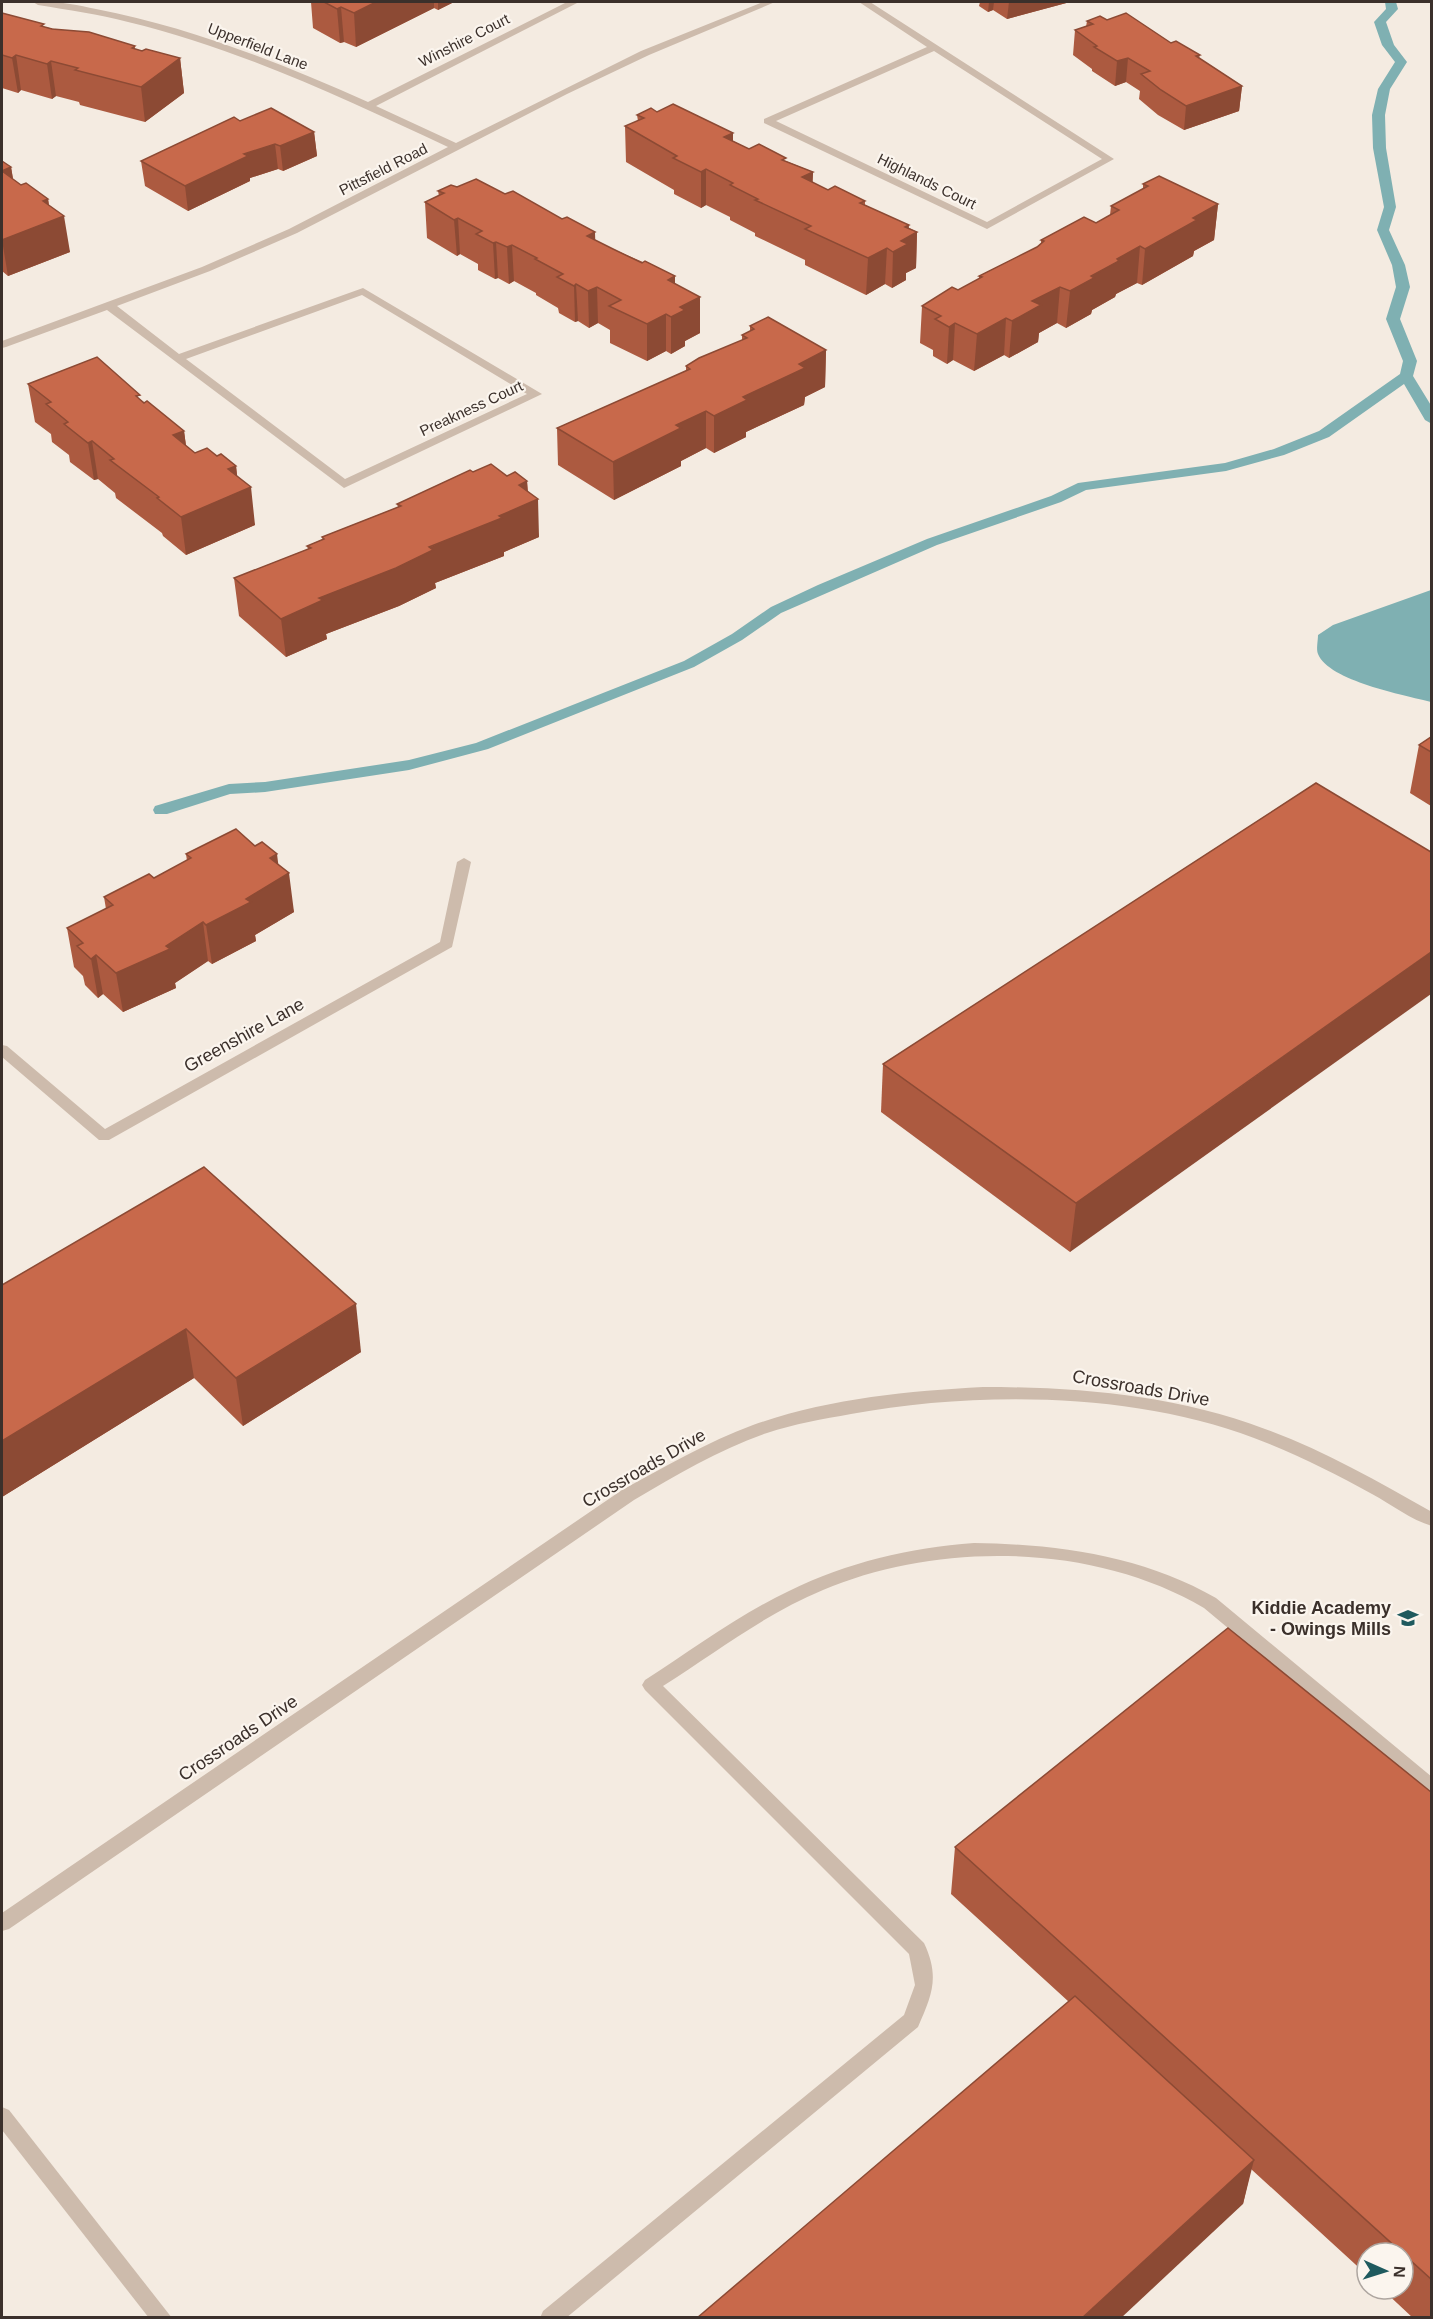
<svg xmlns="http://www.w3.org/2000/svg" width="1433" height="2319" font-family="Arial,sans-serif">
  <rect width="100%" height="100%" fill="#f4ebe1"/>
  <path fill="#7fb0b2" d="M1431 590V702C1404 695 1329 681 1318 654 1316 649 1318 641 1318 635L1333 625Z"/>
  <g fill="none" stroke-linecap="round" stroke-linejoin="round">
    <polygon fill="#7fb0b2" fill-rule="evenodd" points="1385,2 1396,2 1398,9 1386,22 1394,45 1407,62 1390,89 1385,115 1386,148 1396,207 1389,230 1405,265 1410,287 1400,319 1417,361 1413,376 1432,407 1432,424 1425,420 1404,384 1329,437 1284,455 1226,471 1086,490 1061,502 937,545 781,613 742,640 694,667 488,749 409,770 265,792 230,794 167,814 155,814 153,810 155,806 229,784 265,782 409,760 476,743 684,661 732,634 771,607 818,585 927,539 1051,496 1078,483 1225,463 1274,449 1319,431 1400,374 1403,361 1386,319 1396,287 1392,265 1377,230 1384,207 1373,148 1372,115 1378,89 1395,62 1382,45 1374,22 1386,9"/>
    <g fill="#cdbbac" fill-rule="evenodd">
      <path d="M33 2C54 0 76 5 96 9 190 27 280 63 368 102L567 2H579L376 106 456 143 641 51 763 2H775L649 55 567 94 297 233 210 271 117 306 179 354 363 288 542 394 344 488 107 310 6 347 2 348V341L202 267 289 229 448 147C345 99 240 49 128 22 99 14 68 10 38 5ZM362 295 527 394 345 479 186 359Z"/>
      <path d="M859 2H870L1114 159 987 229 764 123V119L927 47ZM934 51 1102 159 987 222 776 121Z"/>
      <polygon points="464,858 471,862 452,947 109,1140 99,1140 2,1057 2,1045 7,1046 105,1129 440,942 457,862"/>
      <path d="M983 1387C1077 1387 1175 1395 1265 1429 1323 1450 1377 1481 1432 1512V1526C1411 1520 1391 1504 1372 1494 1334 1473 1295 1453 1254 1438 1133 1392 977 1391 851 1414 823 1419 794 1424 767 1433 720 1449 677 1475 634 1500L9 1929 2 1931V1913L622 1490C665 1467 707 1442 753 1425 826 1399 906 1391 983 1387Z"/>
      <path d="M974 1543C1057 1544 1143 1556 1216 1598L1432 1777V1795L1426 1793 1204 1608C1094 1543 938 1541 823 1590 765 1614 715 1653 663 1686L924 1943C940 1977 932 1995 918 2027L566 2318H540L543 2311 904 2015 915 1985 909 1954 645 1690 642 1685 645 1680C692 1650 738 1615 789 1591 848 1562 909 1548 974 1543Z"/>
      <polygon points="2,2107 9,2110 172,2318 149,2318 2,2130"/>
    </g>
  </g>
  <g fill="#ac5a40">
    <polygon points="311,2 454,2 438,10 434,8 356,47 344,42 340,43 313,28"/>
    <polygon points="980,2 1070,2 1007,19 993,10 988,12 979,6"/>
    <polygon points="2,13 45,27 135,46 135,49 142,51 180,58 184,93 145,122 80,105 79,102 56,96 52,99 21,90 18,93 2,88"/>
    <polygon points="1107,20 1171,43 1200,55 1199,58 1242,86 1239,111 1184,130 1158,115 1139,99 1140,91 1126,82 1115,86 1092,71 1092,69 1073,55 1075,30 1086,27 1087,21"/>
    <polygon points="657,112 733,133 733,141 749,149 786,161 813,172 812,182 828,190 865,201 865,205 917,232 916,268 906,273 906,280 892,288 885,284 866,295 805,265 805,260 755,236 755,233 730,220 730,217 706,205 701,208 674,194 674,190 626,162 625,126 638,121 637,115"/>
    <polygon points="240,121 314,132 317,156 283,171 278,169 250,178 250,181 188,211 145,186 141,161"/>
    <polygon points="2,161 11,167 13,179 21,185 48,199 49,205 70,252 8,276 2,271"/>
    <polygon points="1143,184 1218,204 1214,240 1194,251 1193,256 1142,285 1137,283 1116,294 1115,297 1092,310 1091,314 1066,328 1057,323 1039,333 1038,342 1009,358 1004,355 974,371 953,360 947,364 933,356 933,350 920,343 922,306 958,290 979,279 979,276 1037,247 1041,243 1041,240 1096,223 1110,215 1111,206 1143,189"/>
    <polygon points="457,187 505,194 613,249 675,276 675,283 700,333 685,341 685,346 671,354 666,351 647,361 610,343 610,330 598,323 589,328 578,321 575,322 559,313 558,308 536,295 536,293 514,281 509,284 498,278 495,279 478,270 478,264 460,254 457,256 427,238 425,202 439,196 438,191"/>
    <polygon points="750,326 826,350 825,387 805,397 804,405 746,432 746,437 714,453 706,448 681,461 681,466 614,500 558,465 557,428 686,371 686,366 742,341 742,335 750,331"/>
    <polygon points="28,384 141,400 184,431 186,446 195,453 217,456 236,466 237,476 255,525 186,555 163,536 162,533 116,498 115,493 98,479 94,480 70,462 69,455 52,442 51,434 35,422"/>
    <polygon points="473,472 527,481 528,491 539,537 504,552 504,556 435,583 436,588 399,606 326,634 327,639 286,657 239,616 234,578 308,549 307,546 323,539 322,537 398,507 397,504"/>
    <polygon points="1431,737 1431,806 1410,793 1419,745"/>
    <polygon points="255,846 279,865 294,912 255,935 256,941 212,964 208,961 175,983 176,988 123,1012 103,994 98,998 85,985 83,976 74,967 67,928 106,909 104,897 154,878 187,861 186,854"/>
    <polygon points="1431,852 1070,1252 881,1112 883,1064"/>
    <polygon points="2,1285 361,1352 243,1426 194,1378 2,1497"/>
    <polygon points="1431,1792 1431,2318 1413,2318 1382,2289 1403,2289 1403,2253 1367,2253 1367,2275 1251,2169 1243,2204 1069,2002 951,1894 955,1847"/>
  </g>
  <g fill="#8c4a34">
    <polygon points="376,2 434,2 434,8 356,47 354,13"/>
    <polygon points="438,2 454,2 438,10"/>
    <polygon points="989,2 994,2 993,10 988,12"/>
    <polygon points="1009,2 1070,2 1007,19"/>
    <polygon points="341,7 344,42 340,43 337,9"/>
    <polygon points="16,55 21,90 18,93 12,58"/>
    <polygon points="180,58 184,93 145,122 141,87"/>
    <polygon points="1128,58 1126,82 1115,86 1117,61"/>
    <polygon points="51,61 56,96 52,99 47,64"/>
    <polygon points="1242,86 1239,111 1184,130 1186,106"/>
    <polygon points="314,132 317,156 283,171 280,146"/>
    <polygon points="733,133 733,168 724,137"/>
    <polygon points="275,144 278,169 250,178 250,181 188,211 185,186 244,154"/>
    <polygon points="11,167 17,203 2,171"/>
    <polygon points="706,169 706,205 701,208 701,172"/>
    <polygon points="813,172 812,208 802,177"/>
    <polygon points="48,199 51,221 64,216 70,252 8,276 2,240 43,201"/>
    <polygon points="1218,204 1214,240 1194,251 1193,256 1142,285 1145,249 1193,218"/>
    <polygon points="458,218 460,254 457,256 454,220"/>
    <polygon points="909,225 908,237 917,232 916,268 906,273 906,280 892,288 893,252 905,227"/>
    <polygon points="595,232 596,268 587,236"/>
    <polygon points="496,242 498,278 495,279 493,243"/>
    <polygon points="512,245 514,281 509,284 507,247"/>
    <polygon points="1140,246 1137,283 1116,294 1115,297 1092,310 1091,314 1066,328 1070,291 1117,259"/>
    <polygon points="887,248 885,284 866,295 868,258"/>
    <polygon points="675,276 675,313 668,280"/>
    <polygon points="576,284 578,321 575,322 574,286"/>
    <polygon points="597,287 598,323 589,328 588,291"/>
    <polygon points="1060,287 1057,323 1039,333 1038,342 1009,358 1012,321 1032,301"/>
    <polygon points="700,297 700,333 685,341 685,346 671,354 671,317 680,307"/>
    <polygon points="666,314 666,351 647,361 647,324"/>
    <polygon points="1006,318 1004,355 974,371 977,334"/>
    <polygon points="955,323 953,360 947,364 949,327"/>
    <polygon points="826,350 825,387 805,397 804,405 746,432 746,437 714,453 714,416 743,397 799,364"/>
    <polygon points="706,411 706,448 681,461 681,466 614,500 613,462 676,425"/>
    <polygon points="184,431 189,468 173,435"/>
    <polygon points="92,441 98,479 94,480 88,443"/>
    <polygon points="236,466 239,492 251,487 255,525 186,555 181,517 228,469"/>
    <polygon points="527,481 528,503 538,499 539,537 504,552 504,556 435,583 436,588 399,606 326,634 327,639 286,657 281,619 319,598 499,516 519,485"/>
    <polygon points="277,854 280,878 289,873 294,912 255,935 256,941 212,964 206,925 246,899 270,858"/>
    <polygon points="203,922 208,961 175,983 176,988 123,1012 116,973 166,946"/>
    <polygon points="1431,952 1431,994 1070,1252 1076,1203"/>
    <polygon points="96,955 103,994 98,998 91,959"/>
    <polygon points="356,1304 361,1352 243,1426 236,1378"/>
    <polygon points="186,1329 194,1378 2,1497 2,1441"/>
    <polygon points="1254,2160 1243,2204 1121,2318 1082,2318"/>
  </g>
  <g fill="#c8694b" stroke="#8c4a34" stroke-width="1.5">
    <polygon points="324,2 376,2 354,13 341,7 337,9"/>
    <polygon points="2,13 44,24 41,26 52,29 89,32 135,46 132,48 142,51 146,49 180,58 141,87 75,70 78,68 51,61 47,64 16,55 12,58 2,55"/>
    <polygon points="1126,13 1171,43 1176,41 1200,55 1196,56 1242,86 1186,106 1161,90 1141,74 1150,71 1128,58 1117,61 1094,47 1097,46 1075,30 1093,24 1087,21 1100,16 1107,20"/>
    <polygon points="673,104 733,133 724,137 749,149 759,144 786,158 782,160 813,172 802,177 828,190 835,186 865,201 860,203 909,225 905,227 917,232 901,241 908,244 893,252 887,248 868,258 805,229 811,226 755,200 758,199 730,185 733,183 706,169 701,172 673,158 677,156 625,126 644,118 637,115 651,108 657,112"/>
    <polygon points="271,108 314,132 280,146 275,144 244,154 248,156 185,186 141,161 234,117 240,121"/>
    <polygon points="2,161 11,167 2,171 21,185 26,183 48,199 43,201 64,216 2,240"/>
    <polygon points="1159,176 1218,204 1193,218 1197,220 1145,249 1140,246 1117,259 1119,261 1091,276 1094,278 1070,291 1060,287 1032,301 1041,305 1012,321 1006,318 977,334 955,323 949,327 935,319 941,316 922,306 952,287 958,290 982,277 979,276 1037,247 1044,241 1041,240 1084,217 1096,223 1119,210 1111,206 1148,186 1143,184"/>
    <polygon points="476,179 505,194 513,191 562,219 567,217 595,232 587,236 613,249 642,263 645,261 675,276 668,280 700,297 680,307 685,310 671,317 666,314 647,324 609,306 621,300 597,287 588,291 576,284 574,286 557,277 563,274 535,259 537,258 512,245 507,247 496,242 493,243 476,234 482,231 458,218 454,220 425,202 444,193 438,191 451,185 457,187"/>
    <polygon points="768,317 826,350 799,364 805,368 743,397 747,400 714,416 706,411 676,425 681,428 613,462 557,428 690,369 686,366 699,358 747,338 742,335 754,329 750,326"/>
    <polygon points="97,357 140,395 136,396 144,403 147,401 184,431 173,435 195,453 207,448 217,456 221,454 236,466 228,469 251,487 181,517 157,498 159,497 110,460 114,459 92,441 88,443 64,424 68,422 46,404 51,402 28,384"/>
    <polygon points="491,464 507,476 515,472 527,481 519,485 538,499 499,516 502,518 429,547 433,550 396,568 319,598 323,600 281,619 234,578 311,548 307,546 324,539 322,537 401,506 397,504 470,470 473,472"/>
    <polygon points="1431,737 1431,752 1419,745"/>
    <polygon points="1316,783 1431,852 1431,952 1076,1203 883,1064"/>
    <polygon points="236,829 255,846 262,842 277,854 270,858 289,873 246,899 251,902 206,925 203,922 166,946 170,949 116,973 96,955 91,959 77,946 83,943 67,928 113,905 104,897 149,874 154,878 191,858 186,854"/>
    <polygon points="204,1167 356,1304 236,1378 186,1329 2,1441 2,1285"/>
    <polygon points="1228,1628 1431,1792 1431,2279 955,1847"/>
    <polygon points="1075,1996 1254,2160 1082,2318 697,2318"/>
  </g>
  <defs>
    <g id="school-bare" transform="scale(1.62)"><path d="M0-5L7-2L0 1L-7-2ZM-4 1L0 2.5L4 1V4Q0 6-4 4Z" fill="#1f5a5e" stroke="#fbf5ee" stroke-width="2.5" paint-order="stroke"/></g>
  </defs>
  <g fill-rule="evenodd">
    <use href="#school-bare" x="1408" y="1618"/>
  </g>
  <g text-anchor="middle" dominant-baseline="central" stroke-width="4.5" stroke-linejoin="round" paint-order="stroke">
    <g font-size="15" fill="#3b302b" stroke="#fbf5ee">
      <text transform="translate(464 40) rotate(-27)">Winshire Court</text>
      <text transform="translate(258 46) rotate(21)">Upperfield Lane</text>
      <text transform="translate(383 169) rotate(-27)">Pittsfield Road</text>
      <text transform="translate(927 181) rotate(26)">Highlands Court</text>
      <text transform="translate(471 408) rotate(-25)">Preakness Court</text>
    </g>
    <g font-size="18" fill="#3b302b" stroke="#fbf5ee">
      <text transform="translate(244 1035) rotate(-29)">Greenshire Lane</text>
      <text transform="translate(1141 1388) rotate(10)">Crossroads Drive</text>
      <text transform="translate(644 1468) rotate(-30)">Crossroads Drive</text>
      <text transform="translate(238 1738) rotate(-34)">Crossroads Drive</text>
    </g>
    <g font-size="18" font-weight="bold" fill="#3b302b" stroke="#fbf5ee" text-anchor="end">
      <text x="1391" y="1608">Kiddie Academy<tspan x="1391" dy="21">- Owings Mills</tspan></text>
    </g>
  </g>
  <rect width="1433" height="2319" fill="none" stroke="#3b302b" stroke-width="6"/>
  <g transform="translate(1385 2271) rotate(93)"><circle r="28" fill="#fbf5ee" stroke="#aea6a0" stroke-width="1.5"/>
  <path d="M0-4.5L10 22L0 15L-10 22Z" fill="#1f5a5e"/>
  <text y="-9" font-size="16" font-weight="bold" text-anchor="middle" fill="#3b302b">N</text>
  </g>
</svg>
